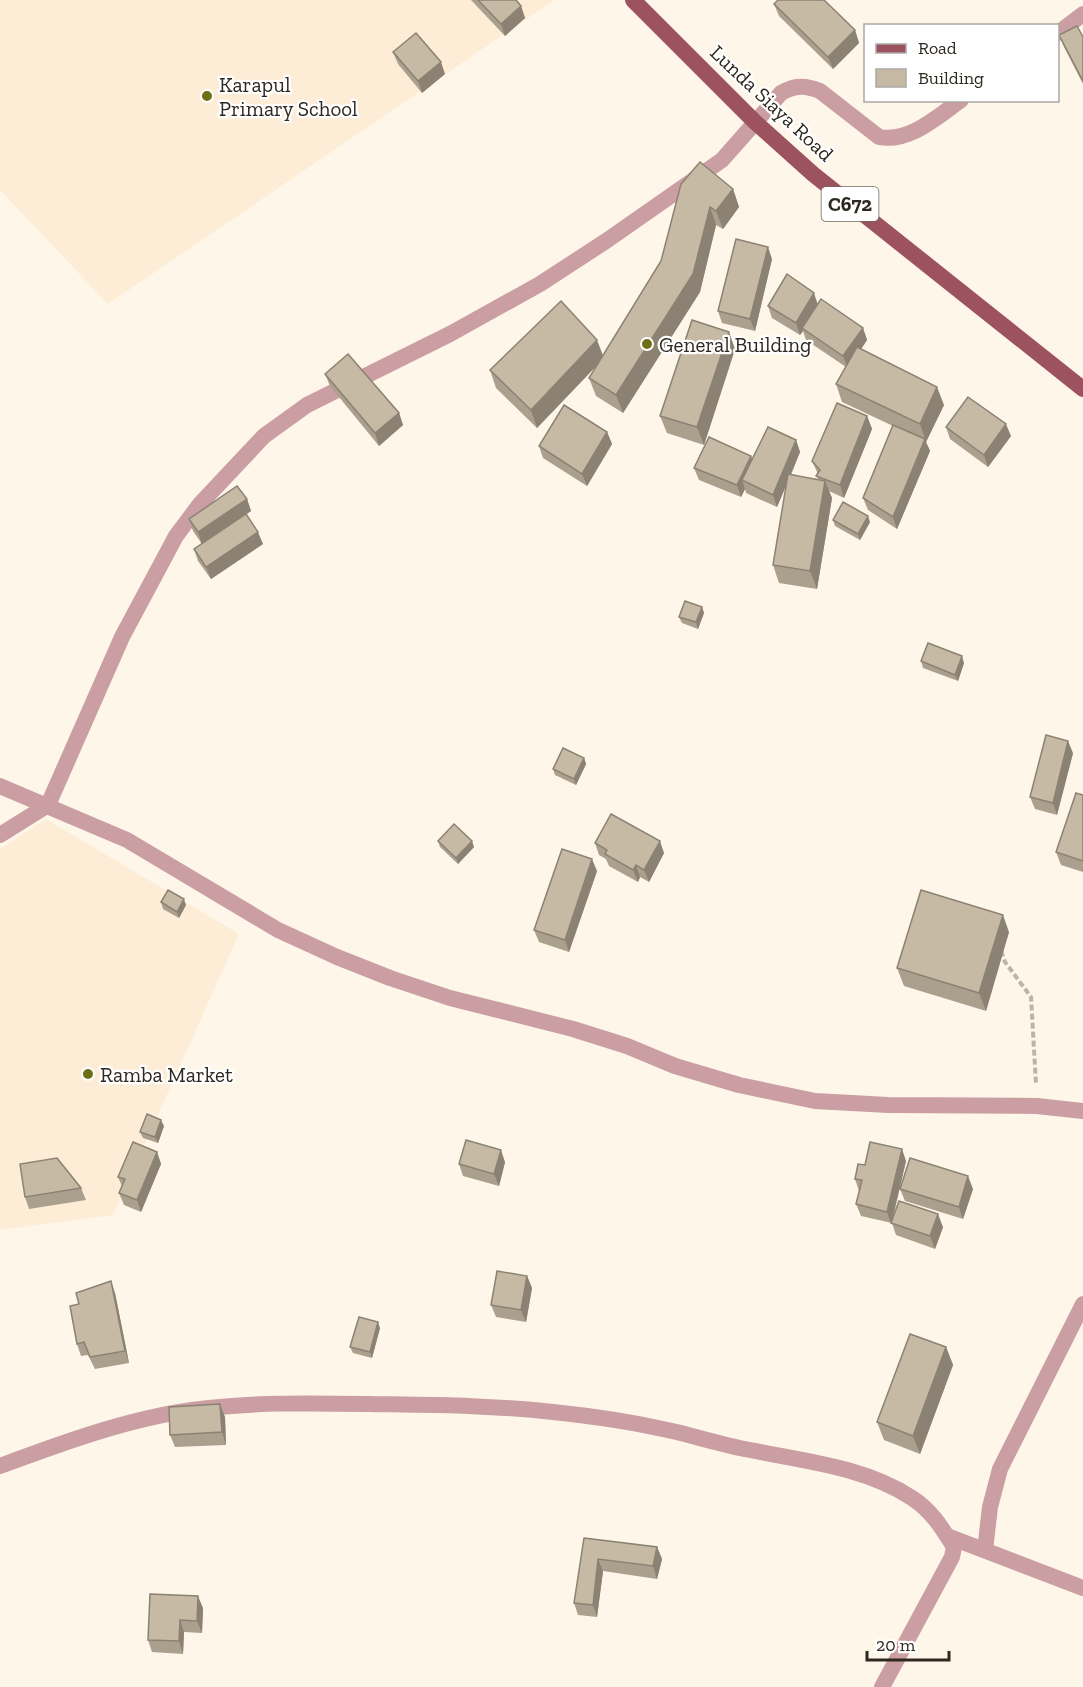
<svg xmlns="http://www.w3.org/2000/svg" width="1083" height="1687" font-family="'Zilla Slab',serif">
  <rect width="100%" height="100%" fill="#fef6e8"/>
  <g fill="#fdedd7">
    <polygon points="0,0 552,0 553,1 108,304 0,190"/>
    <polygon points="46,819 239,934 113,1215 0,1230 0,849"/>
  </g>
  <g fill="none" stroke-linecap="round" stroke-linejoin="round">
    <polyline stroke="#bbb4a8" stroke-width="4" stroke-dasharray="6 3" stroke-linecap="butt" points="1001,951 1005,962 1031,997 1036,1084"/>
    <g stroke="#ca9ea3" stroke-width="16">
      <polyline points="1058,33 1083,14"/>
      <polyline points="0,786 127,840 278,930 337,957 390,978 450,998 573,1029 627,1046 675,1066 739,1085 815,1101 888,1105 1037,1106 1083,1111"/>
      <path d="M0 835 48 805 122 637 176 536 200 504 264 436 307 405 450 334 540 284 606 241 722 160 781 93C795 85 805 85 820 91L879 137C909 143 937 117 961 100"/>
      <path d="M0 1466C62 1443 127 1419 192 1410 250 1402 309 1403 368 1404 430 1405 491 1405 553 1412 592 1416 633 1422 672 1431 698 1437 723 1445 750 1450 804 1461 865 1467 912 1498 931 1510 942 1528 954 1547L952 1557 882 1687"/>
      <polyline points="947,1536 1083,1588"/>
      <polyline points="985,1550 990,1507 1000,1469 1083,1304"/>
    </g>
    <polyline stroke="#9d525f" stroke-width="16" points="633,0 755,122 813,174 1083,389"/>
  </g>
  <g fill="#aba08e">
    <polygon points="471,0 516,0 521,6 525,18 505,36"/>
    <polygon points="774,4 855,30 859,43 833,69 779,16"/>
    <polygon points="1059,35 1083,37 1083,84 1064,47"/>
    <polygon points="393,52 445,74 422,93 398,64"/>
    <polygon points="681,184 733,189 739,207 723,229 716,225 700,292 623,413 596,396 589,378 598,364 537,428 496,388 490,370 603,356 661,261"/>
    <polygon points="772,259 755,331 722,323 718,311"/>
    <polygon points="818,304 863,328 867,340 861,349 944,405 926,442 930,451 897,529 868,510 863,498 893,426 842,402 836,384 846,367 806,340 803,331 800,335 772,318 768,306"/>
    <polygon points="735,349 704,445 667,433 660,416"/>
    <polygon points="325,374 399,413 403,425 379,446 330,386"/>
    <polygon points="867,416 872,429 844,498 829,491 832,498 817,589 779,583 773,565 786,486 777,507 746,493 745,489 741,497 699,480 694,468 751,456 752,460 796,440 800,452 791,475 818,479 816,476 818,474 812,461"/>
    <polygon points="946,427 1011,436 988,467 950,439"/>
    <polygon points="607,432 612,444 587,486 543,458 539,446"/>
    <polygon points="247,499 251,511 246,514 263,544 211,579 198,561 194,549 202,544 193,531 189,519"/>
    <polygon points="833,520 870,522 860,540 835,526"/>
    <polygon points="702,607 704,613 698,629 682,623 679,617"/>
    <polygon points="921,661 964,663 958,681 923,668"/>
    <polygon points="1073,753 1057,815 1035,809 1030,797"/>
    <polygon points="584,758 586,764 576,785 555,775 553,769"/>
    <polygon points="1083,795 1083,872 1061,865 1056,852"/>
    <polygon points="438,841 474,847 458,864 440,847"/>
    <polygon points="595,843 664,853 649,882 640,877 638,882 609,866 606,859 599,855"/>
    <polygon points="597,871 569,952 539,942 534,930"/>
    <polygon points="161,902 186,905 179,918 163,909"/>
    <polygon points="1009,932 986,1011 904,986 897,968"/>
    <polygon points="164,1126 158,1143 143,1138 140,1132"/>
    <polygon points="157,1152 161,1164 141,1212 124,1205 119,1193 122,1186 118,1177"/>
    <polygon points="906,1161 893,1218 943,1227 935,1249 896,1235 892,1223 861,1216 856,1204 859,1191 855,1179 865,1165"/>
    <polygon points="505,1162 499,1186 463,1176 459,1164"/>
    <polygon points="81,1188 86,1200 29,1209 25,1197"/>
    <polygon points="900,1189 973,1189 963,1219 905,1201"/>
    <polygon points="527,1276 532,1288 526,1322 496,1317 491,1305"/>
    <polygon points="115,1293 129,1363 95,1369 88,1355 81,1356 77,1344"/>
    <polygon points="380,1328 372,1358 353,1353 350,1347"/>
    <polygon points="946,1347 953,1365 920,1454 884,1440 877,1422"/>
    <polygon points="225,1417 226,1445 175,1447 170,1435"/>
    <polygon points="584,1538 657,1547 662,1559 657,1579 603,1571 597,1617 578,1615 574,1603"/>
    <polygon points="150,1594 203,1608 202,1633 184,1632 183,1654 152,1652 148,1640"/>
  </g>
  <g fill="#8b8274">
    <polygon points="521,6 525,18 505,36 501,24"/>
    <polygon points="855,30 859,43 833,69 828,57"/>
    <polygon points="441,62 445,74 422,93 418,81"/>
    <polygon points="733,189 739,207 723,229 716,211"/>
    <polygon points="710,207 716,225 700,292 623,413 616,395"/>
    <polygon points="768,247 772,259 755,331 750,319"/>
    <polygon points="814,293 818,305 802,328 803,331 800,335 796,323"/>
    <polygon points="863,328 867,340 848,369 843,356"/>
    <polygon points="729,332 735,349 704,445 697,427"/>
    <polygon points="597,340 604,358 537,428 531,410"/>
    <polygon points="937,387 944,405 926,442 930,451 897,529 893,517 925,439 920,424"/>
    <polygon points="399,413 403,425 379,446 375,433"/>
    <polygon points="867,416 872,429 844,498 840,485"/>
    <polygon points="1006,424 1011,436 988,467 984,455"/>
    <polygon points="607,432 612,444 587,486 582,474"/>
    <polygon points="796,440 800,452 777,507 773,495"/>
    <polygon points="751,456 755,468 742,480 745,489 741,497 737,485"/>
    <polygon points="825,481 832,498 817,589 810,571"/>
    <polygon points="247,499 251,511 202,545 198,532"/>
    <polygon points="868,516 870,522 860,540 858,534"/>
    <polygon points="258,532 263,544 211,579 206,567"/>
    <polygon points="702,607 704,613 698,629 696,622"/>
    <polygon points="962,656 964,663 958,681 955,675"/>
    <polygon points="1068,741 1073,753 1057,815 1053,803"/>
    <polygon points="584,758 586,764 576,785 574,779"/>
    <polygon points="472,841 474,847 458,864 456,858"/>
    <polygon points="660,841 664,853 649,882 644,870"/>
    <polygon points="592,859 597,871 569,952 565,940"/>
    <polygon points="636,865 640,877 638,882 633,870"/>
    <polygon points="184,899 186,905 179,918 177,912"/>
    <polygon points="1003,915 1009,932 986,1011 979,993"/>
    <polygon points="161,1120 164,1126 158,1143 155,1137"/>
    <polygon points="902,1149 906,1161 891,1224 887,1212"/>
    <polygon points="501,1150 505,1162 499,1186 494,1174"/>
    <polygon points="157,1152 161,1164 141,1212 137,1200"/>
    <polygon points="968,1176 973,1189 963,1219 959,1207"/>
    <polygon points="938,1214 943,1227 935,1249 930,1236"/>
    <polygon points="527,1276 532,1288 526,1322 521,1310"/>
    <polygon points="111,1281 115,1293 129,1363 125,1351"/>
    <polygon points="378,1322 380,1328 372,1358 370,1352"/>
    <polygon points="946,1347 953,1365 920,1454 913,1436"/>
    <polygon points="220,1404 225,1417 226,1445 222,1432"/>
    <polygon points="657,1547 662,1559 657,1579 653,1566"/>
    <polygon points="598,1559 603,1571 597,1617 593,1605"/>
    <polygon points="198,1596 203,1608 202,1633 197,1621"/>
    <polygon points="180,1620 184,1632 183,1654 179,1641"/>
  </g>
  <g fill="#c7baa5" stroke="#8b8274" stroke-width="1.5">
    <polygon points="478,0 516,0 521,6 501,24"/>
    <polygon points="778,0 824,0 855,30 828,57 774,4"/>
    <polygon points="1077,26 1083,37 1083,81 1059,35"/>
    <polygon points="416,33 441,62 418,81 393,52"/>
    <polygon points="700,162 733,189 716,211 710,207 693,274 616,395 589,378 661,261 681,184"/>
    <polygon points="736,239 768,247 750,319 718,311"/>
    <polygon points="787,274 814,293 796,323 768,306"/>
    <polygon points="821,299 863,328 843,356 802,328"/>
    <polygon points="561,301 597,340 531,410 490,370"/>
    <polygon points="692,320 729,332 697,427 660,416"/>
    <polygon points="857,347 937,387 920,424 836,384"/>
    <polygon points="348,354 399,413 375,433 325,374"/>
    <polygon points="968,397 1006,424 984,455 946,427"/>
    <polygon points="837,403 867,416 840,485 816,476 820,470 812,461"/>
    <polygon points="564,405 607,432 582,474 539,446"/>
    <polygon points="893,425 925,439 893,517 863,498"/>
    <polygon points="768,427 796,440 773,495 742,480"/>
    <polygon points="709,437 751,456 737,485 694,468"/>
    <polygon points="788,474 825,481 810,571 773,565"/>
    <polygon points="237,486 247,499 198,532 189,519"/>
    <polygon points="843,502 868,516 858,534 833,520"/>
    <polygon points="246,514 258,532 206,567 194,549"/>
    <polygon points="685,601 702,607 696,622 679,617"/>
    <polygon points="928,643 962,656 955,675 921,661"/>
    <polygon points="1046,735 1068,741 1053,803 1030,797"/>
    <polygon points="563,748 584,758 574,779 553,769"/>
    <polygon points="1076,793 1083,795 1083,861 1056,852"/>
    <polygon points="611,814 660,841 644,870 636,865 633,870 605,854 607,850 595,843"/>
    <polygon points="454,824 472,841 456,858 438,841"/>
    <polygon points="562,849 592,859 565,940 534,930"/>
    <polygon points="168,890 184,899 177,912 161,902"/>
    <polygon points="921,890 1003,915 979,993 897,968"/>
    <polygon points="147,1114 161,1120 155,1137 140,1132"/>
    <polygon points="466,1140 501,1150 494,1174 459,1164"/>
    <polygon points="133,1142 157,1152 137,1200 119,1193 125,1179 118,1177"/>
    <polygon points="870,1142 902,1149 887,1212 856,1204 862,1180 855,1179 858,1164 865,1165"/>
    <polygon points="57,1158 81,1188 25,1197 20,1164"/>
    <polygon points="910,1158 968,1176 959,1207 900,1189"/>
    <polygon points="899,1201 938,1214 930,1236 891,1223"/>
    <polygon points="497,1271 527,1276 521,1310 491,1305"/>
    <polygon points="111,1281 125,1351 90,1357 84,1342 77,1344 70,1306 79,1304 76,1293"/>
    <polygon points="359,1317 378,1322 370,1352 350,1347"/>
    <polygon points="910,1334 946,1347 913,1436 877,1422"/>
    <polygon points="220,1404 222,1432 170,1435 169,1407"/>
    <polygon points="584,1538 657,1547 653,1566 598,1559 593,1605 574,1603"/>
    <polygon points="150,1594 198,1596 197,1621 180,1620 179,1641 148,1640"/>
  </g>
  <g fill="#6c7117" stroke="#fff" stroke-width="2">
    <circle cx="207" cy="96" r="6"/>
    <circle cx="647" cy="344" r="6"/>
    <circle cx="88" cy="1074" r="6"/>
  </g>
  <g text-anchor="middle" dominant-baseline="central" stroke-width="4.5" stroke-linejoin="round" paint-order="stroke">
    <rect fill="#fff" stroke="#6c6863" stroke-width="1.5" x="821.5" y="187" width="57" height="34" rx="4.5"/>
    <g font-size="20" font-weight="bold" fill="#2d2820">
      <text x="850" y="204">C672</text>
    </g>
    <g font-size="21" fill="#2d2820" stroke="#fff" text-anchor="start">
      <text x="219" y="84">Karapul<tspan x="219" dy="24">Primary School</tspan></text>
      <text x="659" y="344">General Building</text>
      <text x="100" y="1074">Ramba Market</text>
    </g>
    <g font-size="21" fill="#2d2820" stroke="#fff">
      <text transform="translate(772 103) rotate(43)">Lunda Siaya Road</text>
    </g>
  </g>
  <rect x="864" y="24" width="195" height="78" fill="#ffffff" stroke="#aba9a6" stroke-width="1.5"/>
  <rect x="876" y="44" width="30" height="9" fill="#9d525f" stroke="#aba9a6" stroke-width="1.5"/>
  <text x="918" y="54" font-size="18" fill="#2d2820">Road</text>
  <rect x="876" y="69" width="30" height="18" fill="#c7baa5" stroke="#aba9a6" stroke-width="1.5"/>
  <text x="918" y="84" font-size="18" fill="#2d2820">Building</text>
  <path d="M867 1651v9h82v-9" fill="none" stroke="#2d2820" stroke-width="3"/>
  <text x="876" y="1651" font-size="18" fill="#2d2820" stroke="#ffffff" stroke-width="4.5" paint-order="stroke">20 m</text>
</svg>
